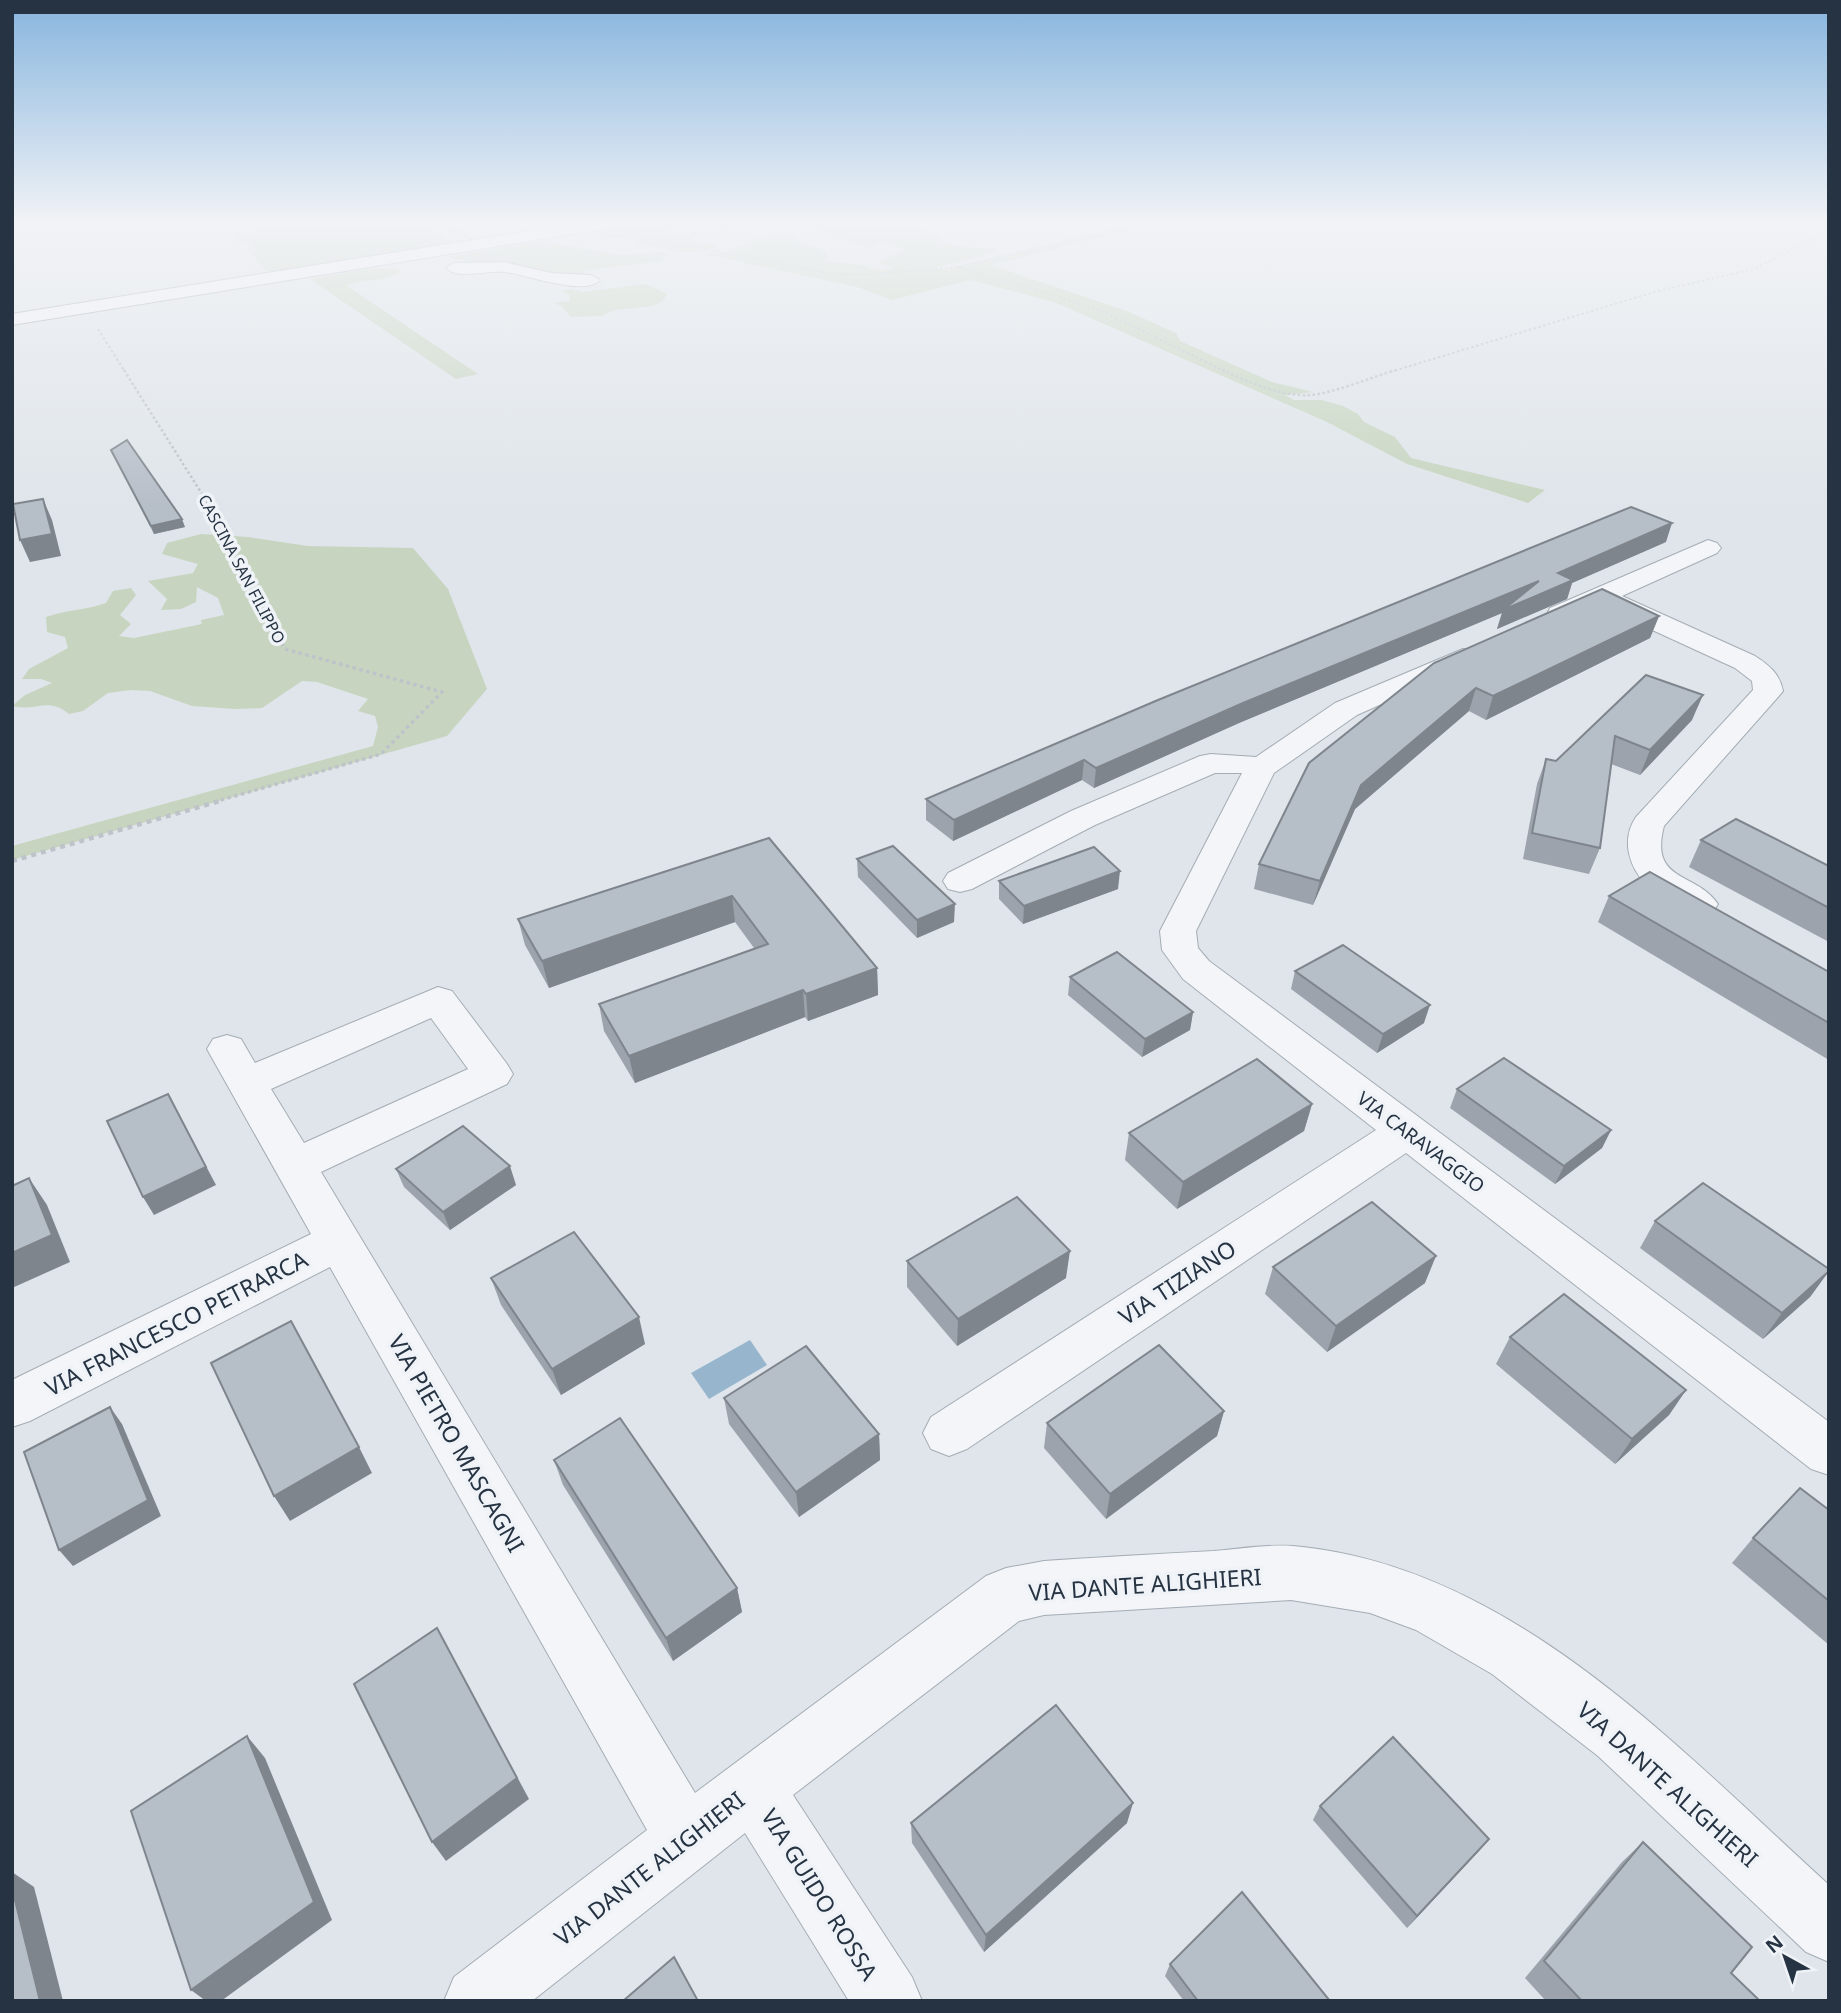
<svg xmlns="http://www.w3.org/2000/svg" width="1841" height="2013" font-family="'Noto Sans',sans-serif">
  <rect width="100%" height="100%" fill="#dfe5ea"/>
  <g fill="#c7d5c0">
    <polygon points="223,223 341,226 343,223 450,223 478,242 433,226 443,238 455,243 452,246 269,273 247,249 252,244 237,241 232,235 238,232 252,231 253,226 234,228"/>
    <path d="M630 223H778L720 231 696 224 664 231 679 234 697 232V236L691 239 692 241 719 246C692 259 662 248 634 242L642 236 610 238 586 233Z"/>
    <path d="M785 223H920L921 230H928L941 238 937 241C957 247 974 249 995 248L997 252 934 268 945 270 1117 229 1138 227 1214 228 1263 223 1229 230 1133 229 990 265 1124 310 1176 333 1180 341 1272 382 1313 392 1285 395 1294 400H1322L1343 406 1358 414 1364 422 1395 437 1411 458 1545 490 1528 503 1407 464 1327 422 1054 302 970 280 892 300 857 287 715 256 702 255C709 254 717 254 724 252 749 245 770 227 798 236L796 240 826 251 827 261C836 263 845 263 855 264 870 266 875 274 892 268L879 262 904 250 882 241 868 248 804 226Z"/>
    <polygon points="541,241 621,255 659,252 667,254 662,261 584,270 586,278 464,263 464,260 445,257"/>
    <path d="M374 268 399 270V273C384 283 363 278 347 286L478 374 456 379 310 279Z"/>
    <polygon points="646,284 667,294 663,301 652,306 615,310 601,316 571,317 561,306 554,303 570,301 570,295 562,291 571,289 583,292"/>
    <path d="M201 534 248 537 308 546 413 548 448 589 487 689 447 736 12 860V846L373 746 378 727 375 716 358 711 368 699 317 682 302 681 262 708 235 709 192 706 150 691 131 690 108 693 83 711 69 714C48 696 36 712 12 706L25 695 52 683 41 679H22L29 669 68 648 65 637 47 632 46 617C66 610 86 610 106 603L113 591 131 588 136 595 120 615 131 624 119 636 134 638 202 624 201 620 224 615 218 598 197 587 196 602 181 609 161 610 167 599 148 581 193 573 198 564 162 554 167 543Z"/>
  </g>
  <polygon fill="#97b6ce" points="750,1340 767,1365 709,1399 691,1373"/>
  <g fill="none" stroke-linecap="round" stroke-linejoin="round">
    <g stroke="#a4acb5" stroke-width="2">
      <g id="minor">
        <polygon points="578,223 617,223 610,228 12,325 12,314"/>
        <path d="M504 262 551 273 591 275 600 280C585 297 525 274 504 272 488 270 457 280 446 268L454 263Z"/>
        <path d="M1708 540 1717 543 1721 548 1717 553 1622 596 1755 656C1769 665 1780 674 1783 691L1778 697 1664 826C1649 883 1696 871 1718 904L1713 912C1670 923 1605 863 1636 817L1753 690 1752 681 1735 668 1600 606 1570 620 1560 622 1550 620 1547 614 1550 608Z"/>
        <polygon points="1463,649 1473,651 1477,657 1473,663 1357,715 1274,773 1196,931 1198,948 1209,961 1829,1422 1829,1475 1811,1469 1406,1153 967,1449 949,1456 931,1449 923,1433 931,1417 1376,1130 1183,979 1162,950 1160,931 1242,773 1215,773 1095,825 972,889 960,892 948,889 943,881 948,873 1071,811 1200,756 1211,754 1256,757 1335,703"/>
        <path d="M438 987 452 991 507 1064 513 1074 507 1084 321 1172 695 1793 986 1576 1006 1568 1044 1561C1100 1557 1157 1554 1213 1551 1239 1549 1267 1544 1293 1546 1510 1565 1676 1746 1829 1885V1962L1806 1952 1598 1756 1492 1674 1416 1630 1370 1613 1291 1600 1044 1615 1019 1621 793 1795 912 1977 922 2001H849L745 1833 532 2001H444L454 1977 647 1830 330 1267 30 1421 12 1427V1380L311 1234 207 1049 213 1039 227 1035 241 1039 255 1063ZM431 1018 468 1069 304 1143 271 1089Z"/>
      </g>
    </g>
    <g stroke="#bec3c9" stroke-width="2" stroke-dasharray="2.5 2.5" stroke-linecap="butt">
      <polyline points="1785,223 1828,230"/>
      <polyline points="629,234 832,274 876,274 958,267 1116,228 1243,223"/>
      <polyline points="958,267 1051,294 1106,313 1226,372"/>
      <polyline points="98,329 125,372"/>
      <polyline points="1390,372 1658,291 1754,269 1829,230"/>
    </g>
    <g stroke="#bec3c9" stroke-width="2.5" stroke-dasharray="2.5 2.5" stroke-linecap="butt">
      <polyline points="124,370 224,529 238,561"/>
      <path d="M1222 370C1249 382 1281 397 1311 395 1334 393 1372 377 1396 370"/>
    </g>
    <polyline stroke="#bec3c9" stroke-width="3.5" stroke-dasharray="3.5 3.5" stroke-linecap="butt" points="214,802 381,754 442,692 285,649 248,585 237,559"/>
    <polyline stroke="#bec3c9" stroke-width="4.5" stroke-dasharray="5 5" stroke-linecap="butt" points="12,861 220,801"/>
    <use href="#minor" fill="#f3f5f8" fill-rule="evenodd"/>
  </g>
  <g fill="#9da3ac">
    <polygon points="111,450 185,527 154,534"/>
    <polygon points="1666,542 1572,583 1567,599 1497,629 1502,613 1239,723 1094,788 1082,780 953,841 926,820 926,799"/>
    <polygon points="1659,616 1650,638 1486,720 1469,711 1355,809 1313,905 1254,889 1259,864 1434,663"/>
    <polygon points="1646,675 1692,720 1640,775 1611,764 1600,848 1589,874 1523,859 1537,784 1546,759 1556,761"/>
    <polygon points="769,838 877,968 878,995 808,1021 805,1017 635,1083 604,1031 599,1004 754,948 735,922 549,988 525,945 518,919"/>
    <polygon points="1701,840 1829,866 1829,942 1689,867"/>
    <polygon points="857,859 954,922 917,938 858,877"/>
    <polygon points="999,881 1118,889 1023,924 999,899"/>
    <polygon points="1609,896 1829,972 1829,1060 1598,922"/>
    <polygon points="1295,971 1424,1023 1377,1053 1291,989"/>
    <polygon points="1070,977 1193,1012 1190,1030 1142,1057 1068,995"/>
    <polygon points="1457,1089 1611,1130 1602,1148 1555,1184 1450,1108"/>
    <polygon points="1312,1104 1304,1131 1177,1209 1125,1160 1129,1133"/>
    <polygon points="396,1169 516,1185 450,1230 404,1187"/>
    <polygon points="1655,1221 1829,1271 1810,1297 1763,1339 1640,1248"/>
    <polygon points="907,1261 1066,1278 957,1346 907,1287"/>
    <polygon points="1273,1267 1425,1283 1327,1352 1265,1294"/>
    <polygon points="491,1278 645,1344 561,1395 501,1305"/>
    <polygon points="1510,1337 1686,1390 1669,1415 1615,1464 1496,1364"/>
    <polygon points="724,1398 879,1434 880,1460 799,1517 729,1424"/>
    <polygon points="1224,1411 1217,1436 1106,1519 1044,1448 1047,1423"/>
    <polygon points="554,1460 737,1588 742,1612 673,1661 563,1485"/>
    <polygon points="1829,1510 1829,1645 1732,1563 1753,1538"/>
    <polygon points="1320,1806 1478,1852 1407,1928 1313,1820"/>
    <polygon points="911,1823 1127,1823 984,1952 912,1843"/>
    <polygon points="1643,1842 1731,1973 1760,2001 1546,2001 1525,1978 1622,1862"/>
    <polygon points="1170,1964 1330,2001 1184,2001 1165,1976"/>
  </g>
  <g fill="#7f858c">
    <polygon points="43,499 52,520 61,556 30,562 20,540"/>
    <polygon points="182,519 185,527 154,534 151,526"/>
    <polygon points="1672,523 1666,542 1572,583 1567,599 1497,629 1502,613 1239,723 1094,788 1096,768 1243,703 1558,573"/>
    <polygon points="1659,616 1650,638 1486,720 1493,696"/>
    <polygon points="1476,688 1469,711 1355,809 1313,905 1320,881 1361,785"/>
    <polygon points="1703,695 1692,720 1640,775 1650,750"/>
    <polygon points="1084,760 1082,780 953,841 954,820"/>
    <polygon points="1120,871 1118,889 1023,924 1024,906"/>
    <polygon points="732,896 735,922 549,988 542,961"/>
    <polygon points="955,904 954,922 917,938 917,920"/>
    <polygon points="877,968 878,995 808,1021 806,994"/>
    <polygon points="803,990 805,1017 635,1083 629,1056"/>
    <polygon points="1430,1005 1424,1023 1377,1053 1383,1034"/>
    <polygon points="1193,1012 1190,1030 1142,1057 1145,1039"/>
    <polygon points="168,1094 216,1185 154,1215 143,1197"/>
    <polygon points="1312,1104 1304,1131 1177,1209 1183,1182"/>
    <polygon points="1611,1130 1602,1148 1555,1184 1564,1166"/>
    <polygon points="510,1166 516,1185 450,1230 443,1212"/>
    <polygon points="29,1178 47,1205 70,1262 12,1288 12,1253"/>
    <polygon points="1070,1251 1066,1278 957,1346 958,1319"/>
    <polygon points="1436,1256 1425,1283 1327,1352 1336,1326"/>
    <polygon points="1829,1271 1810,1297 1763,1339 1782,1313"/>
    <polygon points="639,1317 645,1344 561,1395 552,1369"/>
    <polygon points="1686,1390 1669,1415 1615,1464 1632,1439"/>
    <polygon points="110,1407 122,1424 161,1516 73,1566 59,1550"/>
    <polygon points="1224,1411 1217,1436 1106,1519 1110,1494"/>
    <polygon points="879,1434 880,1460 799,1517 796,1492"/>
    <polygon points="359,1447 372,1473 290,1521 274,1496"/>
    <polygon points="737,1588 742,1612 673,1661 666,1638"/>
    <polygon points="437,1628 529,1799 446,1861 432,1842"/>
    <polygon points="247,1736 265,1758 332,1920 221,2001 206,2001 191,1990"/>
    <polygon points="1133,1803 1127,1823 984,1952 986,1935"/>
    <polygon points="1489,1839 1478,1852 1407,1928 1417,1916"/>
    <polygon points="12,1872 34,1887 63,2001 40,2001 12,1888"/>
  </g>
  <g fill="#b6bec8" stroke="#7f858c" stroke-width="2">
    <polygon points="127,440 182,519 151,526 111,450"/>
    <polygon points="43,499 52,534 20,540 13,504"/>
    <polygon points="1631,507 1672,523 1558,573 1573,580 1503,610 1539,581 1243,703 1096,768 1084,760 954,820 926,799 1158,700"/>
    <polygon points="1602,589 1659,616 1493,696 1476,688 1361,785 1320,881 1259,864 1309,763 1434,663"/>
    <polygon points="1646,675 1703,695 1650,750 1615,736 1600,848 1532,833 1546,759 1556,761"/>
    <polygon points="1736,819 1829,866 1829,908 1701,840"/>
    <polygon points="769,838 877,968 806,994 803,990 629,1056 599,1004 768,944 732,896 542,961 518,919"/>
    <polygon points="893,846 955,904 917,920 857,859"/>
    <polygon points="1094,847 1120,871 1024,906 999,881"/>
    <polygon points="1650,872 1829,972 1829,1023 1609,896"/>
    <polygon points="1343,945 1430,1005 1383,1034 1295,971"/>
    <polygon points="1117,952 1193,1012 1145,1039 1070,977"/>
    <polygon points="1504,1058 1611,1130 1564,1166 1457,1089"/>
    <polygon points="1257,1059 1312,1104 1183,1182 1129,1133"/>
    <polygon points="168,1094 206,1167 143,1197 107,1121"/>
    <polygon points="463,1126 510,1166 443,1212 396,1169"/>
    <polygon points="29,1178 52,1235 12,1253 12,1186"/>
    <polygon points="1703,1183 1829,1269 1829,1271 1782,1313 1655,1221"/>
    <polygon points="1017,1197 1070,1251 958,1319 907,1261"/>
    <polygon points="1372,1202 1436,1256 1336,1326 1273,1267"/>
    <polygon points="574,1232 639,1317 552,1369 491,1278"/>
    <polygon points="1564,1294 1686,1390 1632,1439 1510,1337"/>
    <polygon points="291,1321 359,1447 274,1496 211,1363"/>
    <polygon points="1159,1345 1224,1411 1110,1494 1047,1423"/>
    <polygon points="806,1346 879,1434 796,1492 724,1398"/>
    <polygon points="110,1407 148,1500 59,1550 24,1452"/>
    <polygon points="620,1418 737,1588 666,1638 554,1460"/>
    <polygon points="1800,1488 1829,1510 1829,1601 1753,1538"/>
    <polygon points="437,1628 517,1778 432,1842 354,1684"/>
    <polygon points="1056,1705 1133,1803 986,1935 911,1823"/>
    <polygon points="247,1736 314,1902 191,1990 131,1811"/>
    <polygon points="1393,1737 1489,1839 1417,1916 1320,1806"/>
    <polygon points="1643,1842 1752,1947 1731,1973 1760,2001 1582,2001 1544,1961"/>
    <polygon points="12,1888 40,2001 12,2001"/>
    <polygon points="1242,1892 1330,2001 1198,2001 1170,1964"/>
    <polygon points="674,1957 698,2001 623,2001"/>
  </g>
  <linearGradient id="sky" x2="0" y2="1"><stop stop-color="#87b5de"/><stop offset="0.44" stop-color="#f1f3f6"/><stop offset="1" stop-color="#f1f3f6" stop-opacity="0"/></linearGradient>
  <rect width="1841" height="505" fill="url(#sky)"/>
  <g text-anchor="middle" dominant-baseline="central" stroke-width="7" stroke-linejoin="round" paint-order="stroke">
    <g font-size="16" fill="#263343" stroke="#eff3f7">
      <text transform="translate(242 569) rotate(62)">CASCINA SAN FILIPPO</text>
    </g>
    <g font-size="19" fill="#263343" stroke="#eff3f7">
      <text transform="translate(1421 1142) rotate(37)">VIA CARAVAGGIO</text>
    </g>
    <g font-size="23" fill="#263343" stroke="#eff3f7">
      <text transform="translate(1177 1282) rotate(-33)">VIA TIZIANO</text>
      <text transform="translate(176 1323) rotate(-27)">VIA FRANCESCO PETRARCA</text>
      <text transform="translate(457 1443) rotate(60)">VIA PIETRO MASCAGNI</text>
      <text transform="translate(1145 1584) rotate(-4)">VIA DANTE ALIGHIERI</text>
      <text transform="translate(1668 1784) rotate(42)">VIA DANTE ALIGHIERI</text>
      <text transform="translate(649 1868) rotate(-38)">VIA DANTE ALIGHIERI</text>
      <text transform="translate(820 1894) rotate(58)">VIA GUIDO ROSSA</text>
    </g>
  </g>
  <rect width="1841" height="2013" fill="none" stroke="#263343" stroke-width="28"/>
  <g transform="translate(1785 1957) rotate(320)" stroke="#eff3f7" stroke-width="5" paint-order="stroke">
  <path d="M0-5L12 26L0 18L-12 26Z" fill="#263343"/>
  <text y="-10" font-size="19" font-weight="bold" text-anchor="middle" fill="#263343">N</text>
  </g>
</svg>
